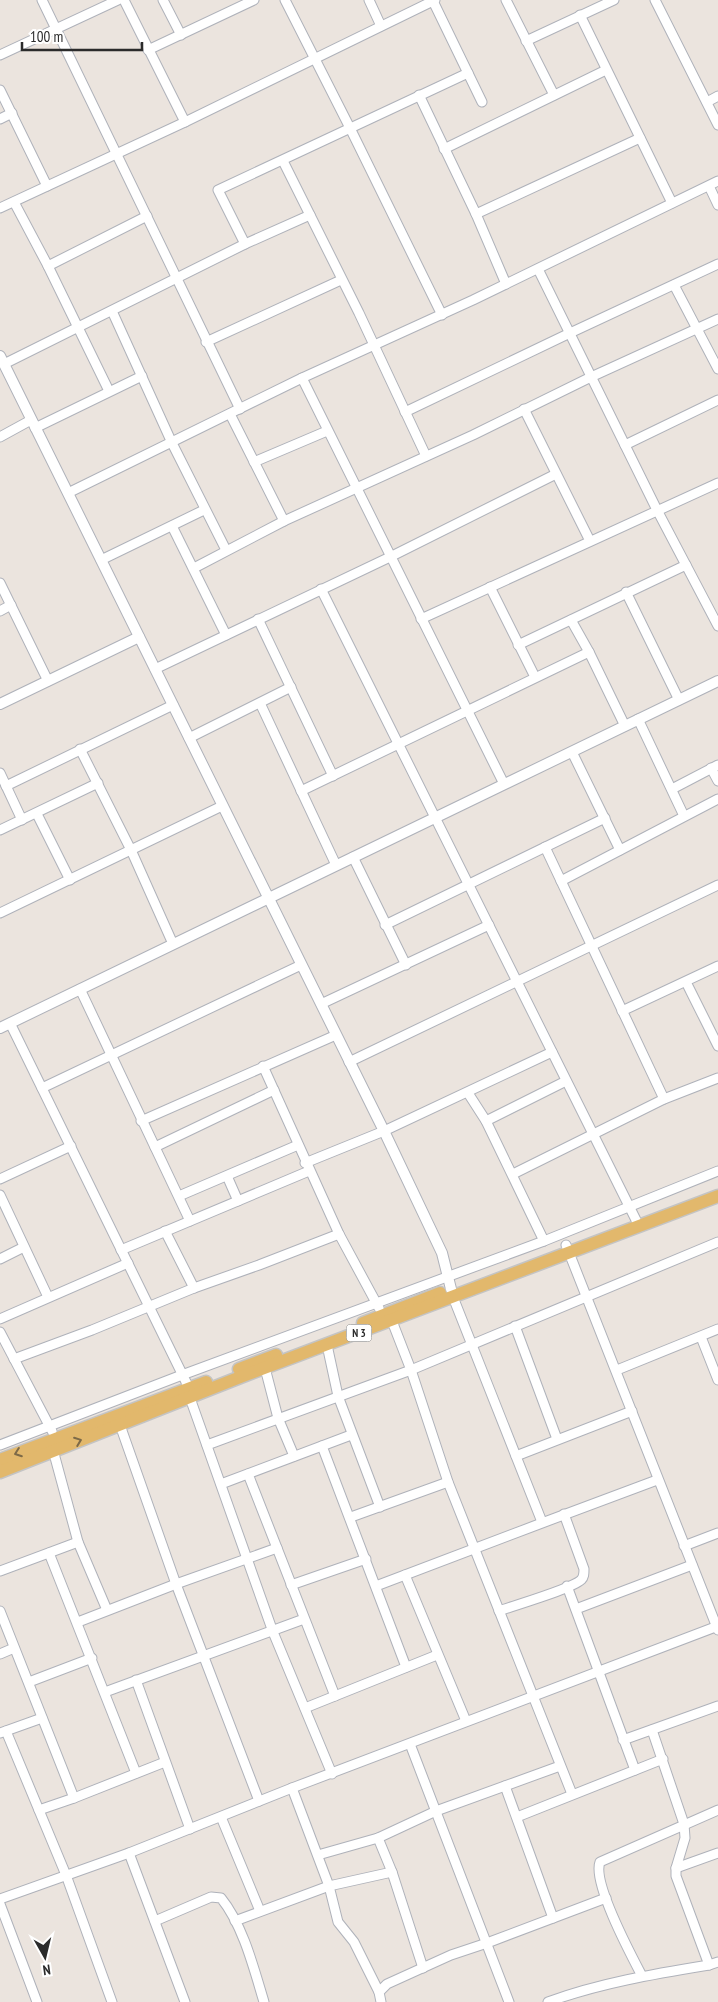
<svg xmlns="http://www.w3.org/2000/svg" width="718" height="2002" font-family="'PT Sans Narrow',sans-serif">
  <rect width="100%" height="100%" fill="#ebe4de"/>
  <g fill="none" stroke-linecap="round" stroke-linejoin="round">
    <g stroke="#afb2ba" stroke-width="11">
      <g id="minor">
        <polyline points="42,0 240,409"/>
        <polyline points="124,0 185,122"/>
        <polyline points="163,0 181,35"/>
        <polyline points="285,0 350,128 442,315"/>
        <polyline points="369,0 381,26"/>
        <polyline points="506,0 554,95"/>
        <polyline points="655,0 718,125"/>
        <polyline points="433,1 482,102"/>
        <polyline points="580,15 672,203"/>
        <polyline points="526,41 614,0"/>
        <polyline points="148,50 254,0"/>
        <polyline points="0,55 118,0"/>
        <polyline points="0,90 47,186"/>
        <polyline points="419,95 476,214 506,284"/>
        <polyline points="707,102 718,96"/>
        <polyline points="0,119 12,113"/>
        <polyline points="444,149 606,70"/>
        <polyline points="283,161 359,313 426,456"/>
        <polyline points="709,186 718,205"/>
        <polyline points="14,202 48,266 109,391"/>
        <polyline points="0,208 185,122 435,0"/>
        <polyline points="476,214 640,138"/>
        <polyline points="245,244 218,190 468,73"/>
        <polyline points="48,266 147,216"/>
        <polyline points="538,269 657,510 718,626"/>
        <polyline points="674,285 718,369"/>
        <polyline points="112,311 172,443 226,550"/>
        <polyline points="206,342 341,280"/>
        <polyline points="4,364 245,244 310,215"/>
        <polyline points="302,378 504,784"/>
        <polyline points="524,409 590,541"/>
        <polyline points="405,412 570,333 718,264"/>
        <polyline points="230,414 284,521"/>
        <polyline points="35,428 142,376"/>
        <polyline points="0,437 31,420"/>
        <polyline points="625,445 718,400"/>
        <polyline points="254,462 327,431"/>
        <polyline points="68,493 302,378 473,300 718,181"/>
        <polyline points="172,526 226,635"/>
        <polyline points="101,560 204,510"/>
        <polyline points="194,568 284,521 473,435 591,377 718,319"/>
        <polyline points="0,583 48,681"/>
        <polyline points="490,587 535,677"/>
        <polyline points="321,589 636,1220"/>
        <polyline points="626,592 679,700"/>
        <polyline points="0,611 11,605"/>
        <polyline points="258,619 333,776"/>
        <polyline points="421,619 718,483"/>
        <polyline points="571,620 589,652 625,726"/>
        <polyline points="518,645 686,565"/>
        <polyline points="155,669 390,557 556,474"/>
        <polyline points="260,703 336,865"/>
        <polyline points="638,719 684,816"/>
        <polyline points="189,738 291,687"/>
        <polyline points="80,749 131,850 173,944"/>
        <polyline points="572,752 620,850"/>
        <polyline points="711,768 718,781"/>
        <polyline points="0,773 22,820"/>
        <polyline points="6,786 173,705"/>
        <polyline points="672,789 718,765"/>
        <polyline points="301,791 589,652"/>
        <polyline points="37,814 70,880"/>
        <polyline points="0,830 98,783"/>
        <polyline points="545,847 664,1099"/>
        <polyline points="353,857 406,965"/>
        <polyline points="561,881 718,799"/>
        <polyline points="0,913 222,806"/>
        <polyline points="385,925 605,818"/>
        <polyline points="686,982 718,1046"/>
        <polyline points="80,989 190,1221"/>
        <polyline points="321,1004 489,925"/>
        <polyline points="622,1011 718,966"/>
        <polyline points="10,1023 189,1388"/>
        <polyline points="349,1062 718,885"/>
        <polyline points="263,1066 339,1234 379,1308"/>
        <polyline points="42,1088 301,965"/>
        <polyline points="468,1093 486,1121 544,1241"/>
        <polyline points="141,1121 336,1035"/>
        <polyline points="486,1121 566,1081"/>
        <polyline points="155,1147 274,1090"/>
        <polyline points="305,1163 384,1131 552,1052"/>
        <polyline points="513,1174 664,1099 718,1078"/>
        <polyline points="227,1176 238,1201"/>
        <polyline points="0,1179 71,1146"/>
        <polyline points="0,1195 48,1297"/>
        <polyline points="179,1196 298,1145"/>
        <polyline points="165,1231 194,1288"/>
        <polyline points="566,1245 718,1630"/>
        <polyline points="121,1250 309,1171"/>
        <polyline points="0,1259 24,1247"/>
        <polyline points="453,1297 542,1522"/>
        <polyline points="0,1319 128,1263"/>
        <polyline points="392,1321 411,1370 448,1482 572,1794"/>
        <polyline points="515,1326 557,1439"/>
        <polyline points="0,1332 52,1431"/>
        <polyline points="701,1337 718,1380"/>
        <polyline points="327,1345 338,1396 380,1507"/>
        <polyline points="14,1359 92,1330 194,1288 259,1265 339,1234"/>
        <polyline points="265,1368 278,1418 294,1456"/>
        <polyline points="617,1370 718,1329"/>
        <polyline points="190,1398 273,1632 332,1774"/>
        <polyline points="120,1425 176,1584 259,1801"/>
        <polyline points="0,1445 182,1375 544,1241 718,1171"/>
        <polyline points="207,1445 411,1370 718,1242"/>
        <polyline points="322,1446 406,1667"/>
        <polyline points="53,1450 78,1542 107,1610"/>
        <polyline points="516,1456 632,1411"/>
        <polyline points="248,1474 335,1696"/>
        <polyline points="221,1484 351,1435"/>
        <polyline points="351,1517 448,1482"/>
        <polyline points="684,1546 718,1533"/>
        <polyline points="49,1553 136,1773"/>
        <polyline points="0,1571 78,1542"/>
        <polyline points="405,1575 466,1721"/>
        <polyline points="291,1585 366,1559"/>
        <path d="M376 1586C470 1550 563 1515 657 1480"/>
        <polyline points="567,1586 635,1770"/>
        <polyline points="576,1609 692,1565"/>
        <polyline points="0,1611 74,1798"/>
        <path d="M499 1611C515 1605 571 1589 581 1580 584 1577 584 1574 584 1569L564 1514"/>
        <polyline points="78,1622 176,1584 277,1548"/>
        <polyline points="0,1654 14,1648"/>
        <polyline points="136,1680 190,1829"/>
        <polyline points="29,1682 92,1658"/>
        <polyline points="105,1692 304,1619"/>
        <polyline points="305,1708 437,1655"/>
        <polyline points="652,1730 684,1824 685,1838 676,1868 676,1876 709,1965"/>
        <polyline points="6,1731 66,1875 112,2002"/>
        <polyline points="0,1733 42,1718"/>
        <polyline points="623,1740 718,1706"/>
        <polyline points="410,1744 509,2002"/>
        <polyline points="505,1786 553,1918"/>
        <polyline points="292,1788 329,1886 338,1922 354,1942 379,1992"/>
        <polyline points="39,1810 74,1798 165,1762"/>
        <polyline points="221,1817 260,1911"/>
        <polyline points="517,1817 663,1759"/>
        <polyline points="378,1838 392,1872 423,1968"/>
        <polyline points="129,1853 185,2002"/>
        <polyline points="318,1855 378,1838 436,1811 560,1766"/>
        <polyline points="676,1868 718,1853"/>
        <polyline points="0,1899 129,1853 292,1788 718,1626"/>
        <polyline points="0,1904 37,2002"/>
        <path d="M155 1921 211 1897 221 1898C243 1925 254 1969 264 2002"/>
        <polyline points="235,1921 329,1886 392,1872"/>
        <path d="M642 1976C631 1955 592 1882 600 1862L718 1810"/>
        <polyline points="381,2002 379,1992 387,1984 451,1955 487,1943 606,1898"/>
        <path d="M548 2002C600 1983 654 1974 709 1965L718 1962"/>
      </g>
    </g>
    <g stroke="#afb2ba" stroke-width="12">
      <g id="tertiary">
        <polyline points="0,356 384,1131 442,1253 451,1289"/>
        <polyline points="0,704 139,637"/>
        <polyline points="0,1028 718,681"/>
      </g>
    </g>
    <g stroke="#c4c4c4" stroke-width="15">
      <g id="primary">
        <polyline points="363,1323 440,1293"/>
        <polyline points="239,1369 276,1355"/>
        <polyline points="0,1460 206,1382"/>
        <polyline points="0,1472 243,1376 718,1196"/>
      </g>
    </g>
    <use href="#minor" stroke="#fff" stroke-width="9"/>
    <use href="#tertiary" stroke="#fff" stroke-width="10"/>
    <use href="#primary" stroke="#e2b86c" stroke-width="12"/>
  </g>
  <defs><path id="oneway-chevron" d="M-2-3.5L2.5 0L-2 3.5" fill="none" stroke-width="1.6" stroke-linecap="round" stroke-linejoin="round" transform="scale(1.25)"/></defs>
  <g stroke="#7d6a48">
    <use href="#oneway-chevron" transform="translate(78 1441) rotate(-21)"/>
    <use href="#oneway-chevron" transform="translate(18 1453) rotate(160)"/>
  </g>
  <g text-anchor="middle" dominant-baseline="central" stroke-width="5" stroke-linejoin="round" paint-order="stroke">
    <rect fill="#fff" stroke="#6b6b6b" stroke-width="1" x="346.5" y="1324.5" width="25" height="17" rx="4"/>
    <g font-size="11" font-weight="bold" fill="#2b2b2b">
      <text x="359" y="1333">N 3</text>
    </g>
  </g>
  <g transform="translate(45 1957) rotate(172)" stroke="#ffffff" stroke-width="4" paint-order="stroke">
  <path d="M0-4L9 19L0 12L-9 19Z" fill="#2b2b2b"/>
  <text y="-8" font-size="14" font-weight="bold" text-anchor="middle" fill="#2b2b2b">N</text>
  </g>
  <path d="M22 42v8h120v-8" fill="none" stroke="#2b2b2b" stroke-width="2.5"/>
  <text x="30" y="42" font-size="15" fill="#2b2b2b" stroke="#ffffff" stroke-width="4" paint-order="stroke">100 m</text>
</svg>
